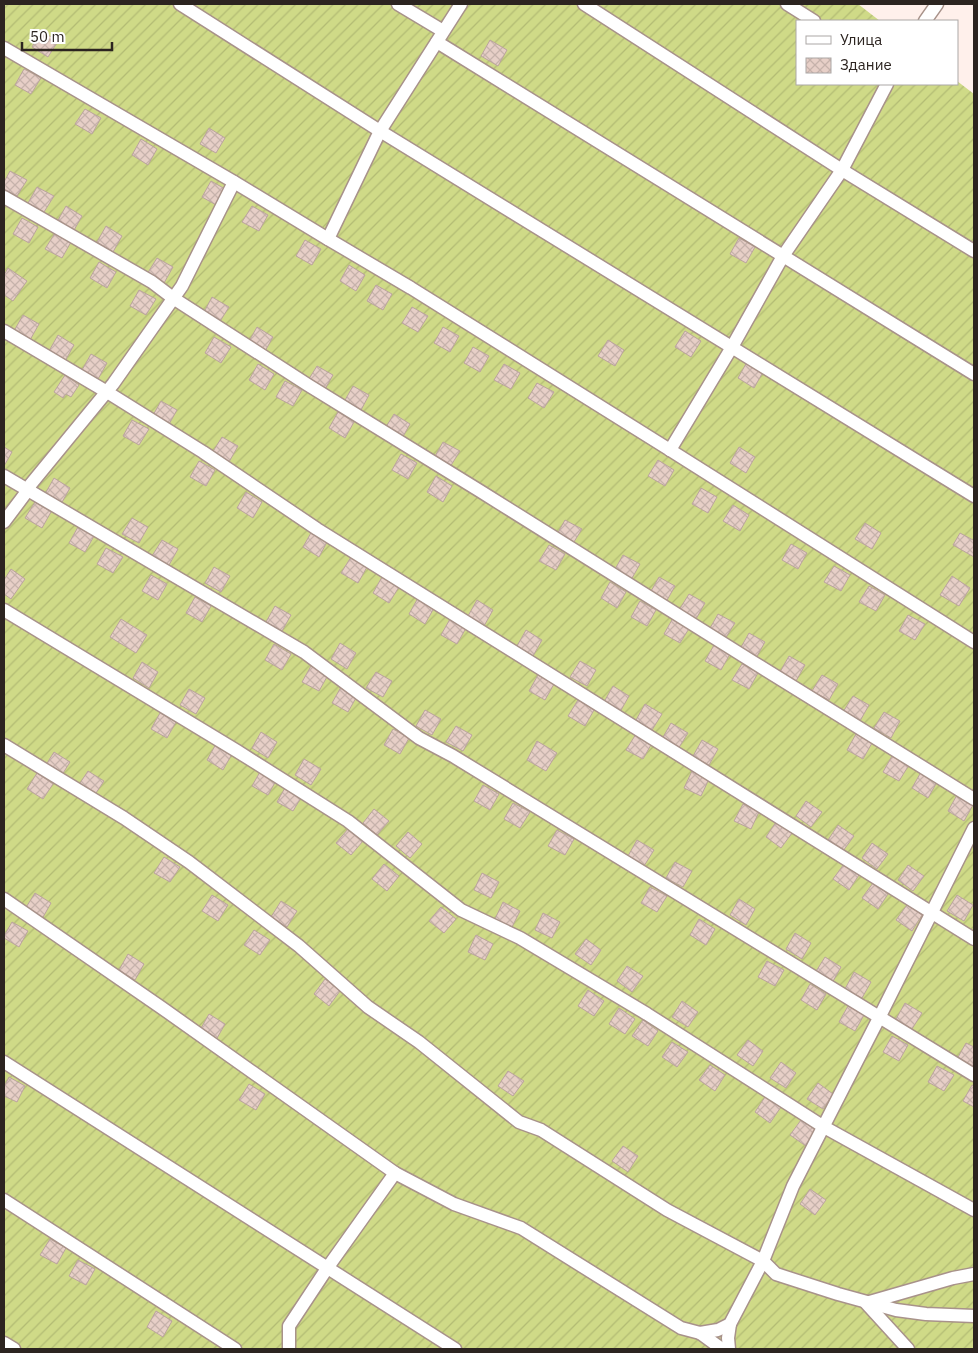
<svg xmlns="http://www.w3.org/2000/svg" width="978" height="1353" font-family="'IBM Plex Sans',sans-serif">
  <defs>
    <pattern id="garden-furrows" width="10" height="10" patternUnits="userSpaceOnUse" patternTransform="scale(1.25)"><rect width="10" height="10" fill="#cfda87"/><path d="M-1 1l2-2M0 10L10 0M9 11l2-2" fill="none" stroke="#b2bb74"/></pattern>
    <pattern id="building-cross-hatch" width="8" height="8" patternUnits="userSpaceOnUse" patternTransform="scale(1.25)"><rect width="8" height="8" fill="#e7cfc7"/><path d="M0 0l8 8M0 8l8-8" fill="none" stroke="#c6b2ab"/></pattern>
  </defs>
  <rect width="100%" height="100%" fill="#fff0eb"/>
  <polygon fill="url(#garden-furrows)" points="4,4 858,4 880,21 797,21 797,84 957,84 957,81 974,94 974,1349 4,1349"/>
  <g fill="url(#building-cross-hatch)" stroke="#bba49d">
    <polygon points="41,31 58,41 48,57 32,47"/>
    <polygon points="490,40 507,50 498,66 481,56"/>
    <polygon points="24,69 41,78 31,94 15,85"/>
    <polygon points="85,109 101,118 92,134 75,124"/>
    <polygon points="209,128 225,138 216,153 200,144"/>
    <polygon points="141,139 157,149 148,165 132,155"/>
    <polygon points="10,171 27,180 17,196 4,189 4,182"/>
    <polygon points="211,181 227,190 218,206 202,197"/>
    <polygon points="37,187 54,196 44,212 28,203"/>
    <polygon points="66,206 82,216 73,232 57,222"/>
    <polygon points="252,206 268,215 259,231 242,222"/>
    <polygon points="22,218 38,227 29,243 13,234"/>
    <polygon points="106,226 122,236 113,252 97,242"/>
    <polygon points="55,233 71,242 62,258 45,249"/>
    <polygon points="739,238 755,247 746,263 730,254"/>
    <polygon points="305,240 321,249 312,265 296,256"/>
    <polygon points="157,258 173,267 164,283 147,274"/>
    <polygon points="99,262 116,272 107,288 90,278"/>
    <polygon points="349,265 365,275 356,291 340,281"/>
    <polygon points="8,268 27,281 13,301 4,295 4,275"/>
    <polygon points="376,285 392,294 383,310 367,301"/>
    <polygon points="139,290 156,299 146,315 130,306"/>
    <polygon points="212,297 229,307 219,323 203,314"/>
    <polygon points="412,307 428,316 418,332 402,323"/>
    <polygon points="23,315 39,324 30,340 14,331"/>
    <polygon points="257,327 273,337 264,353 248,343"/>
    <polygon points="443,327 459,336 450,352 434,343"/>
    <polygon points="685,331 701,341 691,357 675,347"/>
    <polygon points="58,335 74,345 65,361 49,351"/>
    <polygon points="214,337 231,347 221,363 205,353"/>
    <polygon points="608,340 624,350 615,366 598,356"/>
    <polygon points="473,347 489,356 480,372 464,363"/>
    <polygon points="91,354 107,363 98,379 82,370"/>
    <polygon points="747,362 763,372 754,388 738,378"/>
    <polygon points="258,364 274,374 265,390 249,380"/>
    <polygon points="504,364 520,373 511,389 494,380"/>
    <polygon points="317,366 333,375 324,391 307,382"/>
    <polygon points="65,375 79,385 71,397 66,394 63,398 54,392"/>
    <polygon points="285,381 302,390 293,406 276,397"/>
    <polygon points="537,383 554,392 544,408 528,398"/>
    <polygon points="353,386 369,395 360,412 344,402"/>
    <polygon points="161,401 177,410 168,426 152,417"/>
    <polygon points="338,412 354,422 345,438 329,428"/>
    <polygon points="394,414 410,424 401,440 384,430"/>
    <polygon points="132,420 149,429 139,445 123,436"/>
    <polygon points="222,437 238,446 229,462 212,453"/>
    <polygon points="443,442 460,451 450,467 434,458"/>
    <polygon points="4,447 12,452 4,466"/>
    <polygon points="739,447 755,457 746,473 730,463"/>
    <polygon points="401,454 417,463 408,479 392,470"/>
    <polygon points="658,460 674,470 665,486 648,476"/>
    <polygon points="199,461 215,470 206,486 190,477"/>
    <polygon points="436,476 452,486 443,502 427,492"/>
    <polygon points="54,478 70,488 61,504 45,494"/>
    <polygon points="701,488 717,497 708,513 692,504"/>
    <polygon points="246,492 262,502 253,518 237,508"/>
    <polygon points="35,502 51,512 42,528 25,518"/>
    <polygon points="733,505 749,515 740,531 723,521"/>
    <polygon points="132,518 148,527 139,543 122,534"/>
    <polygon points="565,520 582,529 572,545 556,536"/>
    <polygon points="865,523 881,533 872,549 855,539"/>
    <polygon points="78,527 94,536 85,552 69,543"/>
    <polygon points="312,531 328,540 319,557 303,547"/>
    <polygon points="960,533 973,540 974,538 974,557 953,545"/>
    <polygon points="162,540 178,549 169,565 152,556"/>
    <polygon points="791,544 807,553 798,569 782,560"/>
    <polygon points="549,545 565,554 556,570 539,561"/>
    <polygon points="106,548 123,557 113,573 97,564"/>
    <polygon points="623,555 640,564 631,580 614,571"/>
    <polygon points="351,557 367,567 358,583 341,573"/>
    <polygon points="834,566 850,575 841,591 824,582"/>
    <polygon points="214,567 230,576 221,592 205,583"/>
    <polygon points="11,569 25,579 11,599 4,594 4,580"/>
    <polygon points="151,575 167,584 158,600 142,591"/>
    <polygon points="952,576 970,588 959,606 940,595"/>
    <polygon points="382,577 399,587 389,603 373,593"/>
    <polygon points="659,577 675,586 666,602 650,593"/>
    <polygon points="610,582 626,592 617,608 601,598"/>
    <polygon points="869,586 885,595 876,611 859,602"/>
    <polygon points="689,594 705,603 696,619 679,610"/>
    <polygon points="195,597 211,606 202,622 186,613"/>
    <polygon points="418,598 434,608 425,624 409,614"/>
    <polygon points="477,600 493,610 484,626 468,616"/>
    <polygon points="640,601 656,610 647,626 631,617"/>
    <polygon points="275,606 291,615 282,631 266,622"/>
    <polygon points="718,614 735,623 725,639 709,630"/>
    <polygon points="908,615 925,624 915,640 899,631"/>
    <polygon points="673,618 690,627 680,643 664,634"/>
    <polygon points="121,619 147,635 136,653 110,637"/>
    <polygon points="450,619 466,628 457,644 441,635"/>
    <polygon points="526,630 542,640 533,656 517,646"/>
    <polygon points="749,633 765,642 756,658 740,649"/>
    <polygon points="340,643 356,653 347,669 331,659"/>
    <polygon points="274,644 291,654 282,670 265,660"/>
    <polygon points="714,645 730,654 721,670 705,661"/>
    <polygon points="789,656 805,665 796,681 780,672"/>
    <polygon points="580,661 596,670 587,686 570,677"/>
    <polygon points="142,662 158,672 149,688 133,678"/>
    <polygon points="742,664 758,673 749,689 732,680"/>
    <polygon points="311,666 328,675 319,691 302,682"/>
    <polygon points="376,672 392,681 383,697 366,688"/>
    <polygon points="538,675 554,684 545,700 529,691"/>
    <polygon points="822,675 838,684 829,700 812,691"/>
    <polygon points="613,686 629,696 620,712 604,702"/>
    <polygon points="341,687 357,696 348,712 332,703"/>
    <polygon points="189,689 205,698 196,714 180,705"/>
    <polygon points="853,696 869,705 860,721 843,712"/>
    <polygon points="578,700 594,710 585,726 568,716"/>
    <polygon points="645,704 662,714 652,730 636,720"/>
    <polygon points="425,710 441,719 432,735 416,726"/>
    <polygon points="884,712 900,721 891,738 874,728"/>
    <polygon points="160,713 176,722 167,738 151,729"/>
    <polygon points="671,723 688,733 678,749 662,739"/>
    <polygon points="456,726 472,735 463,751 446,742"/>
    <polygon points="393,729 409,738 400,754 384,745"/>
    <polygon points="261,732 277,742 268,758 252,748"/>
    <polygon points="636,734 652,743 643,759 626,750"/>
    <polygon points="856,734 872,743 863,759 847,750"/>
    <polygon points="702,740 718,749 709,765 693,756"/>
    <polygon points="537,741 557,753 546,771 527,760"/>
    <polygon points="216,744 232,754 223,770 207,760"/>
    <polygon points="54,752 70,762 60,778 44,768"/>
    <polygon points="892,756 909,765 899,781 883,772"/>
    <polygon points="304,759 321,769 311,785 295,775"/>
    <polygon points="261,770 277,779 268,795 252,786"/>
    <polygon points="88,771 104,781 94,796 78,786"/>
    <polygon points="692,771 709,779 701,796 684,788"/>
    <polygon points="921,772 937,782 928,798 912,788"/>
    <polygon points="37,773 53,784 43,799 27,789"/>
    <polygon points="483,785 499,794 490,810 474,801"/>
    <polygon points="286,786 302,796 293,811 277,802"/>
    <polygon points="957,795 973,805 964,821 948,811"/>
    <polygon points="806,801 822,812 811,827 796,816"/>
    <polygon points="513,803 530,812 520,828 504,819"/>
    <polygon points="743,804 759,812 751,829 734,821"/>
    <polygon points="374,809 389,821 377,835 363,823"/>
    <polygon points="776,822 792,833 781,848 766,837"/>
    <polygon points="838,825 854,836 843,851 828,840"/>
    <polygon points="348,829 363,841 351,855 336,843"/>
    <polygon points="557,830 574,839 565,855 548,846"/>
    <polygon points="408,832 422,844 410,858 396,846"/>
    <polygon points="637,840 654,850 644,866 628,856"/>
    <polygon points="872,843 888,854 877,869 862,858"/>
    <polygon points="164,857 180,867 170,882 154,873"/>
    <polygon points="675,862 692,871 683,887 666,878"/>
    <polygon points="384,864 399,876 387,891 372,879"/>
    <polygon points="844,864 859,875 849,890 833,879"/>
    <polygon points="908,865 924,876 913,891 898,880"/>
    <polygon points="482,873 499,882 491,898 474,890"/>
    <polygon points="873,883 888,894 878,909 862,898"/>
    <polygon points="650,887 667,896 657,912 641,903"/>
    <polygon points="35,893 51,903 42,919 25,909"/>
    <polygon points="212,895 228,905 218,921 202,911"/>
    <polygon points="957,895 973,905 964,921 947,911"/>
    <polygon points="739,899 755,909 746,925 730,915"/>
    <polygon points="281,901 297,911 287,927 271,917"/>
    <polygon points="503,902 520,911 512,927 495,919"/>
    <polygon points="907,905 922,915 912,931 896,920"/>
    <polygon points="441,907 456,919 444,933 429,921"/>
    <polygon points="543,913 560,922 552,938 535,930"/>
    <polygon points="699,919 715,929 706,945 690,935"/>
    <polygon points="12,922 28,931 19,947 4,938 4,936"/>
    <polygon points="254,930 270,940 260,955 244,945"/>
    <polygon points="795,933 811,943 802,959 786,949"/>
    <polygon points="476,935 493,944 485,960 468,952"/>
    <polygon points="586,939 601,950 591,965 575,954"/>
    <polygon points="128,954 144,964 135,980 119,970"/>
    <polygon points="825,957 841,967 832,983 815,973"/>
    <polygon points="767,961 784,970 775,986 758,977"/>
    <polygon points="627,966 643,976 632,992 617,981"/>
    <polygon points="854,972 871,982 862,998 845,989"/>
    <polygon points="325,979 340,991 329,1006 314,994"/>
    <polygon points="810,984 826,994 817,1010 801,1000"/>
    <polygon points="588,990 604,1001 594,1016 578,1006"/>
    <polygon points="682,1001 698,1012 688,1027 672,1017"/>
    <polygon points="905,1003 922,1013 912,1029 896,1019"/>
    <polygon points="848,1006 864,1015 855,1031 839,1022"/>
    <polygon points="619,1008 635,1019 625,1034 609,1024"/>
    <polygon points="209,1014 225,1024 216,1040 200,1030"/>
    <polygon points="643,1020 658,1031 648,1046 632,1036"/>
    <polygon points="892,1036 908,1045 899,1061 883,1052"/>
    <polygon points="748,1040 763,1051 753,1066 737,1055"/>
    <polygon points="672,1042 688,1052 677,1067 662,1057"/>
    <polygon points="966,1043 974,1047 973,1068 957,1059"/>
    <polygon points="781,1062 796,1073 786,1088 770,1078"/>
    <polygon points="710,1065 725,1075 715,1091 699,1080"/>
    <polygon points="937,1066 954,1075 944,1091 928,1082"/>
    <polygon points="508,1071 524,1081 513,1096 498,1086"/>
    <polygon points="9,1077 25,1086 17,1102 4,1096 4,1087"/>
    <polygon points="818,1083 833,1094 823,1109 807,1099"/>
    <polygon points="249,1084 265,1094 256,1110 239,1100"/>
    <polygon points="972,1085 974,1086 974,1107 963,1101"/>
    <polygon points="765,1097 781,1107 770,1123 755,1112"/>
    <polygon points="801,1120 816,1130 806,1146 790,1135"/>
    <polygon points="623,1146 638,1156 628,1172 612,1161"/>
    <polygon points="810,1189 826,1200 815,1215 800,1204"/>
    <polygon points="50,1239 66,1248 57,1264 40,1255"/>
    <polygon points="78,1260 95,1269 86,1285 69,1276"/>
    <polygon points="156,1311 172,1321 163,1337 147,1327"/>
  </g>
  <g fill="none" stroke-linecap="round" stroke-linejoin="round">
    <g stroke="#a8928a" stroke-width="15">
      <g id="minor">
        <polyline points="180,4 380,131 974,496"/>
        <polyline points="398,4 443,31"/>
        <polyline points="584,4 842,170 974,251"/>
        <polyline points="787,4 814,21"/>
        <polyline points="925,21 937,4"/>
        <polyline points="437,42 974,374"/>
        <polyline points="4,48 234,182 328,239 411,288 670,450 974,642"/>
        <polyline points="4,197 152,282 173,298 308,385 480,491 753,662 974,799"/>
        <polyline points="328,239 380,131 461,4"/>
        <polyline points="4,331 107,392 203,452 317,529 974,939"/>
        <polyline points="670,450 732,347 783,256 842,170 887,84"/>
        <polyline points="4,476 304,652 419,738 453,756 974,1075"/>
        <polyline points="4,522 28,490 31,484 113,384 182,286 234,182"/>
        <polyline points="4,610 237,751 348,821 461,910 520,938 647,1014 824,1127 974,1210"/>
        <polyline points="4,745 124,818 189,862 299,946 368,1007 419,1042 519,1122 541,1130 667,1210 763,1261 776,1274 838,1294 896,1310 926,1314 974,1316"/>
        <polyline points="4,899 162,1008 395,1173"/>
        <polyline points="4,1062 455,1349"/>
        <polyline points="4,1200 235,1349"/>
        <polyline points="700,1333 722,1349"/>
        <polyline points="4,1343 14,1349"/>
        <polyline points="289,1349 289,1326 328,1267 395,1173 454,1204 521,1228 681,1328 700,1333 718,1330 730,1324 763,1261 793,1186 879,1018 974,828"/>
        <polyline points="729,1349 728,1338 730,1324"/>
        <polyline points="908,1349 866,1303 953,1278 974,1274"/>
      </g>
    </g>
    <use href="#minor" stroke="#fff" stroke-width="12"/>
  </g>
  <rect width="978" height="1353" fill="none" stroke="#2c2420" stroke-width="10"/>
  <rect x="796" y="20" width="162" height="65" fill="#ffffff" stroke="#aba7a6"/>
  <rect x="806" y="36" width="25" height="8" fill="#ffffff" stroke="#aba7a6"/>
  <text x="840" y="45" font-size="15" fill="#2c2420">Улица</text>
  <rect x="806" y="58" width="25" height="15" fill="url(#building-cross-hatch)" stroke="#aba7a6"/>
  <text x="840" y="70" font-size="15" fill="#2c2420">Здание</text>
  <path d="M22 42v8h90v-8" fill="none" stroke="#2c2420" stroke-width="2.5"/>
  <text x="30" y="42" font-size="15" fill="#2c2420" stroke="#ffffff" stroke-width="4" paint-order="stroke">50 m</text>
</svg>
